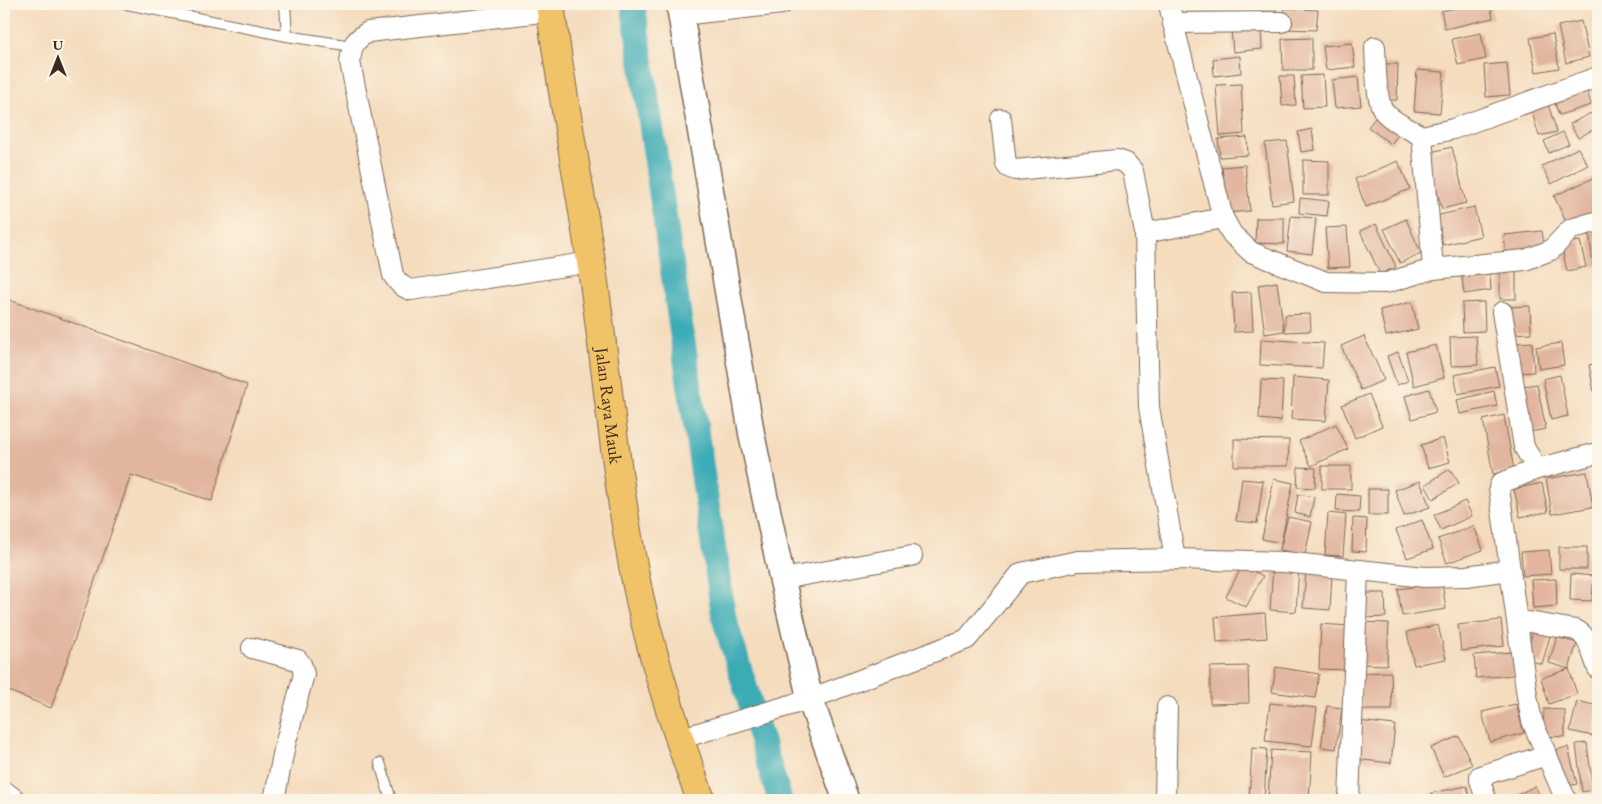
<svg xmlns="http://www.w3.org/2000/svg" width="1602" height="804" font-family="'EB Garamond',serif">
  <rect width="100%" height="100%" fill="#fcf5e5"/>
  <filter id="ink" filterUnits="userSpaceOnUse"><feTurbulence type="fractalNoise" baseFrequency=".02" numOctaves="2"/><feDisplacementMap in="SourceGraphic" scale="10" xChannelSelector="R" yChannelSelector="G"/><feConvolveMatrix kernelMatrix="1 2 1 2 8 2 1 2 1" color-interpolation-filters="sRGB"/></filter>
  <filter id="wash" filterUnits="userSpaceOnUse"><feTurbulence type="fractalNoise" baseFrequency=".0096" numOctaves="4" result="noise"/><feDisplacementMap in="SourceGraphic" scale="20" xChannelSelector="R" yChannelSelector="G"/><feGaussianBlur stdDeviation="1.12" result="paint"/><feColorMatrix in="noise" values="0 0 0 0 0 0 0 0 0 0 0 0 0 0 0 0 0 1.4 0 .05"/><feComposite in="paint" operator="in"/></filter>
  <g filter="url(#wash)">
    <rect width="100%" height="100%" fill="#f4dcbd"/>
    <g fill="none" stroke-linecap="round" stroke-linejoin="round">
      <polyline stroke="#3aabb6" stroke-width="25" points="633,4 724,618 780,800"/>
    </g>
    <g id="blocks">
      <g fill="#e2b59f">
        <polygon points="1260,4 1275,4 1276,12 1261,13"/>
        <polygon points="1473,4 1490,4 1493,18 1445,29 1441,11"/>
        <polygon points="1284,8 1318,10 1316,30 1283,29"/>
        <polygon points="1581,21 1589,57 1566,63 1558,26"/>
        <polygon points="1261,26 1262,49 1233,52 1231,28"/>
        <polygon points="1481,33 1486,59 1458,65 1452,39"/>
        <polygon points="1553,34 1559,68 1536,72 1530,38"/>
        <polygon points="1312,38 1312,70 1283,70 1282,39"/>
        <polygon points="1352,43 1355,67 1326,70 1323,46"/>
        <polygon points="1240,56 1241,73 1214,76 1213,59"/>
        <polygon points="1507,63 1510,95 1486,97 1484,65"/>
        <polygon points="1381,64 1398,64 1397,100 1380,100"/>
        <polygon points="1417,70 1444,72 1440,113 1414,111"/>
        <polygon points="1323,75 1325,107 1303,108 1301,76"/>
        <polygon points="1280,76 1294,76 1296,105 1282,106"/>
        <polygon points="1358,77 1361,106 1335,108 1332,80"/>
        <polygon points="1241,84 1244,134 1220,136 1216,85"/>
        <polygon points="1586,87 1591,105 1559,115 1553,97"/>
        <polygon points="1546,98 1557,132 1539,136 1529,102"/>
        <polygon points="1591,113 1598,127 1578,138 1570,124"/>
        <polygon points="1378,114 1401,131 1391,144 1368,127"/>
        <polygon points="1312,129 1315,150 1301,152 1298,132"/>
        <polygon points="1563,132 1569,144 1549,153 1544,141"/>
        <polygon points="1247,137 1248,155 1220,157 1218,139"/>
        <polygon points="1287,141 1294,201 1272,204 1265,143"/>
        <polygon points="1452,147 1466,203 1442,209 1427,153"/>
        <polygon points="1578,148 1588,165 1551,184 1542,166"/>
        <polygon points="1303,160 1329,161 1329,195 1303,195"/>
        <polygon points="1398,161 1410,189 1366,207 1355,179"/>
        <polygon points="1245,165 1250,211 1227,213 1222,167"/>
        <polygon points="1598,176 1598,215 1569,229 1554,196"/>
        <polygon points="1300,198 1329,201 1327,216 1299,213"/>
        <polygon points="1474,207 1481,236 1443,245 1436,216"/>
        <polygon points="1291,216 1316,218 1312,254 1287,251"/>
        <polygon points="1256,218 1284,218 1284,244 1255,243"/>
        <polygon points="1406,219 1421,253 1400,263 1384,229"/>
        <polygon points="1376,224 1396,267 1380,274 1360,231"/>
        <polygon points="1347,227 1350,267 1328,268 1325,228"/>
        <polygon points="1598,229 1598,266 1593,267 1589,230"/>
        <polygon points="1542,231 1545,252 1506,256 1504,235"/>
        <polygon points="1580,241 1586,267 1567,271 1561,244"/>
        <rect x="1500" y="269" width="16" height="30"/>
        <polygon points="1490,274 1491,290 1464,294 1462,277"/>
        <polygon points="1277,282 1284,331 1265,334 1258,285"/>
        <polygon points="1251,292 1253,331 1234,332 1232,293"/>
        <polygon points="4,298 247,385 212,501 131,475 51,708 4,689"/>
        <polygon points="1412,302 1418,329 1386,336 1380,310"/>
        <polygon points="1484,302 1485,331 1463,332 1462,303"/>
        <polygon points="1530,306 1531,333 1510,334 1508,307"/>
        <polygon points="1310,314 1311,331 1285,332 1285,315"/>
        <polygon points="1364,336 1384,380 1361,390 1341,346"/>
        <polygon points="1476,336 1478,365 1451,366 1450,337"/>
        <polygon points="1261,339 1324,343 1322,368 1260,365"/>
        <polygon points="1532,342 1534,372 1516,373 1515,343"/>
        <polygon points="1561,343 1564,365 1539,369 1536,347"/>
        <polygon points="1436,345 1444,378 1414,386 1406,352"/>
        <polygon points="1398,352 1408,381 1397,385 1387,356"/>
        <polygon points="1598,363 1598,397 1595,398 1589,365"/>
        <polygon points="1495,367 1499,386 1458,394 1454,375"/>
        <polygon points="1560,375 1568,416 1551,420 1543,379"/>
        <polygon points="1293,377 1329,380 1326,421 1291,419"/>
        <polygon points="1261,380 1283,381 1281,421 1259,419"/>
        <polygon points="1537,384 1546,429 1524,433 1516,387"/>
        <polygon points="1429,389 1436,412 1412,419 1405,396"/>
        <polygon points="1494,391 1497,406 1460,414 1457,400"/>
        <polygon points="1369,394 1382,426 1355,438 1342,405"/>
        <polygon points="1504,415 1514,470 1493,474 1483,420"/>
        <polygon points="1336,424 1348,449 1311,466 1299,441"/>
        <polygon points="1443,438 1450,462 1428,468 1421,445"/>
        <polygon points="1234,439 1289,440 1288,466 1234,466"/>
        <rect x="1322" y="466" width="29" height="23"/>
        <polygon points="1298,467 1316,468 1315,488 1297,487"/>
        <polygon points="1450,469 1459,483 1433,499 1425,485"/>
        <polygon points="1587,472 1593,507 1552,514 1546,479"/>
        <polygon points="1242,479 1263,481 1257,523 1236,521"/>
        <polygon points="1274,479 1293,483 1281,543 1262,539"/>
        <polygon points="1420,481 1430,507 1404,516 1395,490"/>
        <polygon points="1542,483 1548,512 1520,517 1514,489"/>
        <rect x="1368" y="489" width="20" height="26"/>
        <polygon points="1298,494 1314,497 1310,517 1295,513"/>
        <polygon points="1337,494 1360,496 1359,512 1336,511"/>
        <polygon points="1465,501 1472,516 1441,530 1434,515"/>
        <polygon points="1328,513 1346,515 1343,556 1325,555"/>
        <polygon points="1288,517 1312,522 1305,555 1280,550"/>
        <polygon points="1353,518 1367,519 1366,552 1352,551"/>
        <polygon points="1422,520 1433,549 1407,558 1396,530"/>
        <polygon points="1474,526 1483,550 1447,563 1438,539"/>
        <rect x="1559" y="547" width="28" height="22"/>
        <polygon points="1549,550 1551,574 1523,576 1521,552"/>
        <polygon points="1242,566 1263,576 1246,607 1226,597"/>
        <polygon points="1273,566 1299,568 1296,612 1270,610"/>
        <polygon points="1306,572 1332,574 1330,610 1303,608"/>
        <polygon points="1571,574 1594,576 1592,601 1570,600"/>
        <polygon points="1556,579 1557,606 1533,608 1531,580"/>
        <polygon points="1442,583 1446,609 1402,616 1398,589"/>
        <polygon points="1363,593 1385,593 1386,617 1364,618"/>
        <polygon points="1265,613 1267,638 1217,642 1215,617"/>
        <polygon points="1501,620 1504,646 1461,651 1458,625"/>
        <polygon points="1360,622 1389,623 1387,665 1359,664"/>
        <polygon points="1321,624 1348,626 1346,670 1319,669"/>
        <polygon points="1438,625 1446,659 1414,665 1407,632"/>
        <polygon points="1533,631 1550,636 1542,664 1525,659"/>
        <polygon points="1557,637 1577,643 1569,669 1549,663"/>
        <polygon points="1512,652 1514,675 1476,678 1474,655"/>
        <polygon points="1248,666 1249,703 1210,704 1210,667"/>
        <polygon points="1276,667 1319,674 1315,698 1272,692"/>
        <polygon points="1569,669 1577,694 1549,704 1541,678"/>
        <polygon points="1391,672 1392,710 1362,710 1361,673"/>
        <polygon points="1577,701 1598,706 1593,736 1570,731"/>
        <polygon points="1270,703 1317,708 1312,746 1265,741"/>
        <polygon points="1516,704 1524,733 1490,742 1482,712"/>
        <polygon points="1327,706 1342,708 1336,749 1321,747"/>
        <polygon points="1544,709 1565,710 1565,737 1543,736"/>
        <polygon points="1358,721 1395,725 1391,763 1354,759"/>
        <polygon points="1459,736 1472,765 1444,777 1431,748"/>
        <polygon points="1587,743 1593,790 1582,792 1576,744"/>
        <polygon points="1568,747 1577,784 1563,787 1555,750"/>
        <polygon points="1252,748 1267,749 1264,800 1249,800"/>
        <polygon points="1271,750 1312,752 1309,800 1268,800"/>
        <polygon points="1467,786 1470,800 1432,800 1431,793"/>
        <polygon points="1535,786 1542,800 1507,800"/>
      </g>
    </g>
  </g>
  <g filter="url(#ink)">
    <use href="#blocks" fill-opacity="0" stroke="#7c6856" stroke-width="1"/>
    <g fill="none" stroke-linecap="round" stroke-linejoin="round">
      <g stroke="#7c6856" stroke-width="12">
        <g id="service">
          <polyline points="127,4 287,36 352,46"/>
          <polyline points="285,4 287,36"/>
          <polyline points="380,763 391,800"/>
        </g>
      </g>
      <g stroke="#7c6856" stroke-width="22">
        <g id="minor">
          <polyline points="1169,4 1173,23 1223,218"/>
          <path d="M551 11 368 32C353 41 352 46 350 62L393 275C398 283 402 287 411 290L591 262"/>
          <polyline points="681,15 782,4"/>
          <polyline points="1173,23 1282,22"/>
          <path d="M1375 47C1376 63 1375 102 1385 113 1395 123 1409 129 1422 136L1453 129 1598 77"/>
          <polyline points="1001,119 1006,164 1008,167 1015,170 1117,160 1126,163 1133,171 1145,233 1149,407 1175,559"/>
          <polyline points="1422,136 1433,269"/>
          <polyline points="1145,233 1223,218 1232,234 1251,252 1326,282 1386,283 1433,269 1525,260 1551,250 1571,229 1598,221"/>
          <polyline points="1502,312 1524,447 1537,469"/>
          <polyline points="782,579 912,556"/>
          <path d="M1517 620 1576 630C1589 636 1593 656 1598 669"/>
          <polyline points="252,648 298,660 301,664 304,674 285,745 274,800"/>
          <polyline points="679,739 810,699 967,639 1021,573 1078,561 1175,559 1284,562 1425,577 1466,576 1510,570"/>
          <polyline points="4,791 16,800"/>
          <polyline points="1165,800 1167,707"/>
          <polyline points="1349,800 1358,570"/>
          <polyline points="1486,800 1480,780 1480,776 1547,755"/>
          <polyline points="1566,800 1532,721 1527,696 1499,488 1501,483 1537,469 1598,453"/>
        </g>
      </g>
      <g stroke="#7c6856" stroke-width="28">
        <polyline id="tertiary" points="679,4 752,436 782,579 810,699 846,800"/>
      </g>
      <g stroke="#7c6856" stroke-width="30">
        <g id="primary">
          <path id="s1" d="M550 4C561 90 578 176 591 262 607 368 615 476 636 581 651 656 675 729 701 800"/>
        </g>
      </g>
      <use href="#service" stroke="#fff" stroke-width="10"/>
      <use href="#minor" stroke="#fff" stroke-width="20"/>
      <use href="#tertiary" stroke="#fff" stroke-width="25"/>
      <use href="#primary" stroke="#f1c369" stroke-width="28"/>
    </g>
  </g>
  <g text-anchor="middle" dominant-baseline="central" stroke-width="4" stroke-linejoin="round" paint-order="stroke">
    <g font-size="18" fill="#3b2a1e" stroke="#fcf5e5">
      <text stroke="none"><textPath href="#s1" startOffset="406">Jalan Raya Mauk</textPath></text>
    </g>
  </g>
  <rect width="1602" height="804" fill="none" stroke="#fcf5e5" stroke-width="20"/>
  <g transform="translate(58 58)" stroke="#fcf5e5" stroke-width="4" paint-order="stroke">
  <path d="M0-4L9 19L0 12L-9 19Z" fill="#3b2a1e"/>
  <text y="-8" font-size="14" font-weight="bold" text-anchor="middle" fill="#3b2a1e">U</text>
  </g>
</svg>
